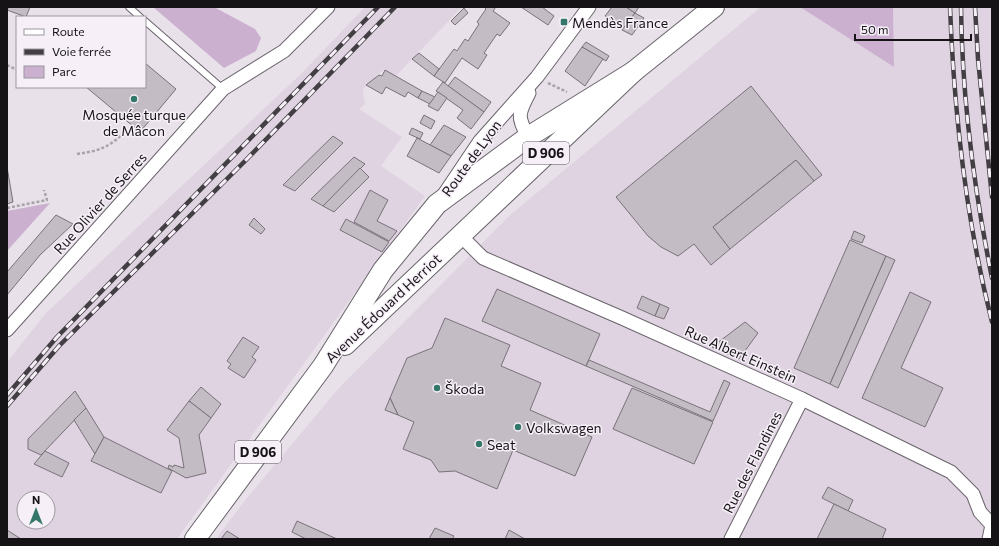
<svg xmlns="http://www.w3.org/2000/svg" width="999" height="546" font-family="Commissioner,sans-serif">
  <rect width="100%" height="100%" fill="#e9e1ea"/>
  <g fill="#dfd2e1" fill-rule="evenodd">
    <path d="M365 7H462L395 77 384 69 363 89 365 104 359 109 402 137 381 166 425 196 177 539H7V362L46 313 302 73ZM24 498H48V522H24Z"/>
    <polygon points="761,7 800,7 894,67 893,7 992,7 992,539 216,539 246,499 339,388 510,215"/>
  </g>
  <g fill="#cbb0d0">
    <polygon points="153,7 214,7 255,29 261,38 256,51 224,68"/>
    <polygon points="800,7 893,7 894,67"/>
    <polygon points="50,203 7,251 7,211"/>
  </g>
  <g fill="#c3bcc5" stroke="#79727a">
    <polygon points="9,7 30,7 26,17 7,10"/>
    <polygon points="484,7 496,7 493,11 510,23 500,36 497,34 484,53 487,55 478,69 462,58 445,83 434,76 454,49 457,51 465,39 468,41 479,24 477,22 486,9"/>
    <polygon points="521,7 542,7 554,16 548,25"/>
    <polygon points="612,7 626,7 635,13 625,27 605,16"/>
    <polygon points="626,7 639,7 635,13"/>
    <polygon points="464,8 468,13 455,25 451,21"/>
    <polygon points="635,13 644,18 632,35 622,30"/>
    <polygon points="586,42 609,56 606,61 582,47"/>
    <polygon points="582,47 603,59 585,86 565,71"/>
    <polygon points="419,53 439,69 434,76 412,59"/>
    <polygon points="145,63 176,89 140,132 86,87 145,87"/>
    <polygon points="385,70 422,91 418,98 408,92 405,97 386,87 382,94 366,85 379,75 382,76"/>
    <polygon points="455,77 491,102 484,112 448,86"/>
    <polygon points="443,82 484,112 471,129 457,118 463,110 436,91"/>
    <polygon points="751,86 822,175 814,181 796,160 713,227 730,249 711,265 694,244 678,256 661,247 648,236 616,197"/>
    <polygon points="422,91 435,97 430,104 418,98"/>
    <polygon points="438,92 447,98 438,111 428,106"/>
    <polygon points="424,115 435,121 431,129 420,123"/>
    <polygon points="444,125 466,137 451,156 430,145"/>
    <polygon points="412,128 423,133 420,139 409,134"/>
    <polygon points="333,136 343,143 295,191 283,185"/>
    <polygon points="417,138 451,156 439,173 407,156"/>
    <polygon points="354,157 365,164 323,206 311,199"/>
    <polygon points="796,160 814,181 730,249 713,227"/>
    <polygon points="7,167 13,202 7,204"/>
    <polygon points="360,168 369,177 334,212 323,206"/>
    <polygon points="370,190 388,200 377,221 397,231 389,241 354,222"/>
    <polygon points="56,215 73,224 40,255 7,295 7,272"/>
    <polygon points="254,218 265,229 261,234 249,225"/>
    <polygon points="346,219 389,242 382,252 340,230"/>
    <polygon points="854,231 865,236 862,243 851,239"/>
    <polygon points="850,240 886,256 830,384 794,368"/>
    <polygon points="886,256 895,260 838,388 830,384"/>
    <polygon points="497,289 600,334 586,366 482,321"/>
    <polygon points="910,292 931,302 901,368 943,388 925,427 862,398"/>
    <polygon points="642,296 660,304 655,316 637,308"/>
    <polygon points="660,304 669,308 664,319 655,316"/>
    <polygon points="445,318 510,345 501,366 541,383 530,410 592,437 575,476 513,450 497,489 455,471 439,472 431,460 403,449 414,422 398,415 390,398 407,358 432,348"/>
    <polygon points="745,322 758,333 739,359 712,347"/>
    <polygon points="243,337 259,347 252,357 256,360 244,378 228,368 231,364 227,361"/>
    <polygon points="589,360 710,412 724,380 730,383 713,421 586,366"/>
    <polygon points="201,387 221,404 211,418 189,401"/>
    <polygon points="632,388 713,422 694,464 613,429"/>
    <polygon points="75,391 86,408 41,455 28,449 28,439"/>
    <polygon points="390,398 398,415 385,410"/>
    <polygon points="189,401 211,418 199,435 206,473 186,478 168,468 169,465 173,467 174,465 184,468 179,438 167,430"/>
    <polygon points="86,408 104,437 95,454 74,420"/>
    <polygon points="104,437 172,471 161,493 91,461"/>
    <polygon points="45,451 69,463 62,477 34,464"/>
    <polygon points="828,487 853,500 848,511 822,498"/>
    <polygon points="834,504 886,529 882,539 817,539"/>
    <polygon points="297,521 337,539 306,539 292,532"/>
    <polygon points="435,528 454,536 452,539 429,539"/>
    <polygon points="7,530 21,539 7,539"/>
    <polygon points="509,530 525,539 505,539"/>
    <polygon points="227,531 240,539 221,539"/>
  </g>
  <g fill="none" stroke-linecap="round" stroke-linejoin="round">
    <g stroke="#6a646c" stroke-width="8">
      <g id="service">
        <polyline points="129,7 140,17"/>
        <polyline points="145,21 223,89"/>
      </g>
    </g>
    <g stroke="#6a646c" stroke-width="15">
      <g id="minor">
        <path d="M528 137C517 116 518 114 529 93"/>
        <polyline points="445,193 480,141 537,77 589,7"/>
        <polyline points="460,235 483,258 622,318 802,399 951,472 973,494 980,512 992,525"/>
        <polyline points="7,330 223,89 284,51 328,7"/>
        <polyline points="731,539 802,399"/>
        <polyline points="989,539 992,525"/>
      </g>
    </g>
    <g stroke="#6a646c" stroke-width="22">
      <g id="primary">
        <polyline points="345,345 633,72 714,7"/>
        <polyline points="195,539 323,366 383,270 437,204 528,137 633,72"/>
      </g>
    </g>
    <g stroke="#a8a2a9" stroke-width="2.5" stroke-dasharray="3 2" stroke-linecap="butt">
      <polyline points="7,65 17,70"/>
      <polyline points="548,83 567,92"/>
      <path d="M77 154C99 151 111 147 126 130"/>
      <polyline points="7,208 47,200 44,190"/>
    </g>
    <use href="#service" stroke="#fff" stroke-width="6"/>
    <use href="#minor" stroke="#fff" stroke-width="13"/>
    <use href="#primary" stroke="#fff" stroke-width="20"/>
    <g stroke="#423e43" stroke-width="4.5">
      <g id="rail">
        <path d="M950 7C954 112 966 220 992 322"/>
        <path d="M961 7C962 98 974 189 992 278"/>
        <polyline points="975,7 978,59 992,197"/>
        <polyline points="7,395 57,337 378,7"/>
        <polyline points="7,406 59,346 245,161 395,7"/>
      </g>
    </g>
    <use href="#rail" stroke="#f6eff8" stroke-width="3" stroke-dasharray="9" stroke-linecap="butt"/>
  </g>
  <g fill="#33776b" stroke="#f6eff8" stroke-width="1.5">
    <rect x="560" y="18" width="8" height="8" rx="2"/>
    <circle cx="134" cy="99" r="4"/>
    <circle cx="437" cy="388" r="4"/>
    <circle cx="518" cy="427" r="4"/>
    <circle cx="479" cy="444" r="4"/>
  </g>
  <g text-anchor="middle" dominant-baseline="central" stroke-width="3" stroke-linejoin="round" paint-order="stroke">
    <g fill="#f6eff8" stroke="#59555a" stroke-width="1">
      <rect x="523" y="142" width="46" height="22" rx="3"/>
      <rect x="235" y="441" width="46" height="22" rx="3"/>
    </g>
    <g font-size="13" font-weight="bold" fill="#161316">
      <text x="546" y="153">D 906</text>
      <text x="258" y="452">D 906</text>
    </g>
    <g font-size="14" fill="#161316" stroke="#f6eff8" text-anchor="start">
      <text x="572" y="22">Mendès France</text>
      <text x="134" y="114" text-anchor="middle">Mosquée turque<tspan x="134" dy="16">de Mâcon</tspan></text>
      <text x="445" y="388">Škoda</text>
      <text x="526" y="427">Volkswagen</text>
      <text x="487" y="444">Seat</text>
    </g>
    <g font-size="14" fill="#161316" stroke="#f6eff8">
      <text transform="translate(471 158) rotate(-54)">Route de Lyon</text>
      <text transform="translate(100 203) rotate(-48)">Rue Olivier de Serres</text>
      <text transform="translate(383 308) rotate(-43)">Avenue Édouard Herriot</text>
      <text transform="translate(741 354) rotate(24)">Rue Albert Einstein</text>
      <text transform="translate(752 462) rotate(-63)">Rue des Flandines</text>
    </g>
  </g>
  <rect width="999" height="546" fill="none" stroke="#161316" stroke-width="16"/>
  <rect x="16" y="16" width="130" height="72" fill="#f6eff8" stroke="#9c979e"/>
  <rect x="24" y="29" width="20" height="6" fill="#ffffff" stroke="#9c979e"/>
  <text x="52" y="36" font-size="12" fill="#161316">Route</text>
  <rect x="24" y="49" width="20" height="6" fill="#423e43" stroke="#9c979e"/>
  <text x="52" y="56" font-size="12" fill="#161316">Voie ferrée</text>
  <rect x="24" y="66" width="20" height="12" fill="#cbb0d0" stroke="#9c979e"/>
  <text x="52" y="76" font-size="12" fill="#161316">Parc</text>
  <g transform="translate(36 510)"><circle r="19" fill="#f6eff8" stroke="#9c979e"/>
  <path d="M0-3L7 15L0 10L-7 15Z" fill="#33776b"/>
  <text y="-6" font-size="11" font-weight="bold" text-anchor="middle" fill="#161316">N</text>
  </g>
  <path d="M855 34v6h116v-6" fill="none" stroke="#161316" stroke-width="2"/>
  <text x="861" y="34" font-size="12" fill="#161316" stroke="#f6eff8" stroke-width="3" paint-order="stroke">50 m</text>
</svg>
